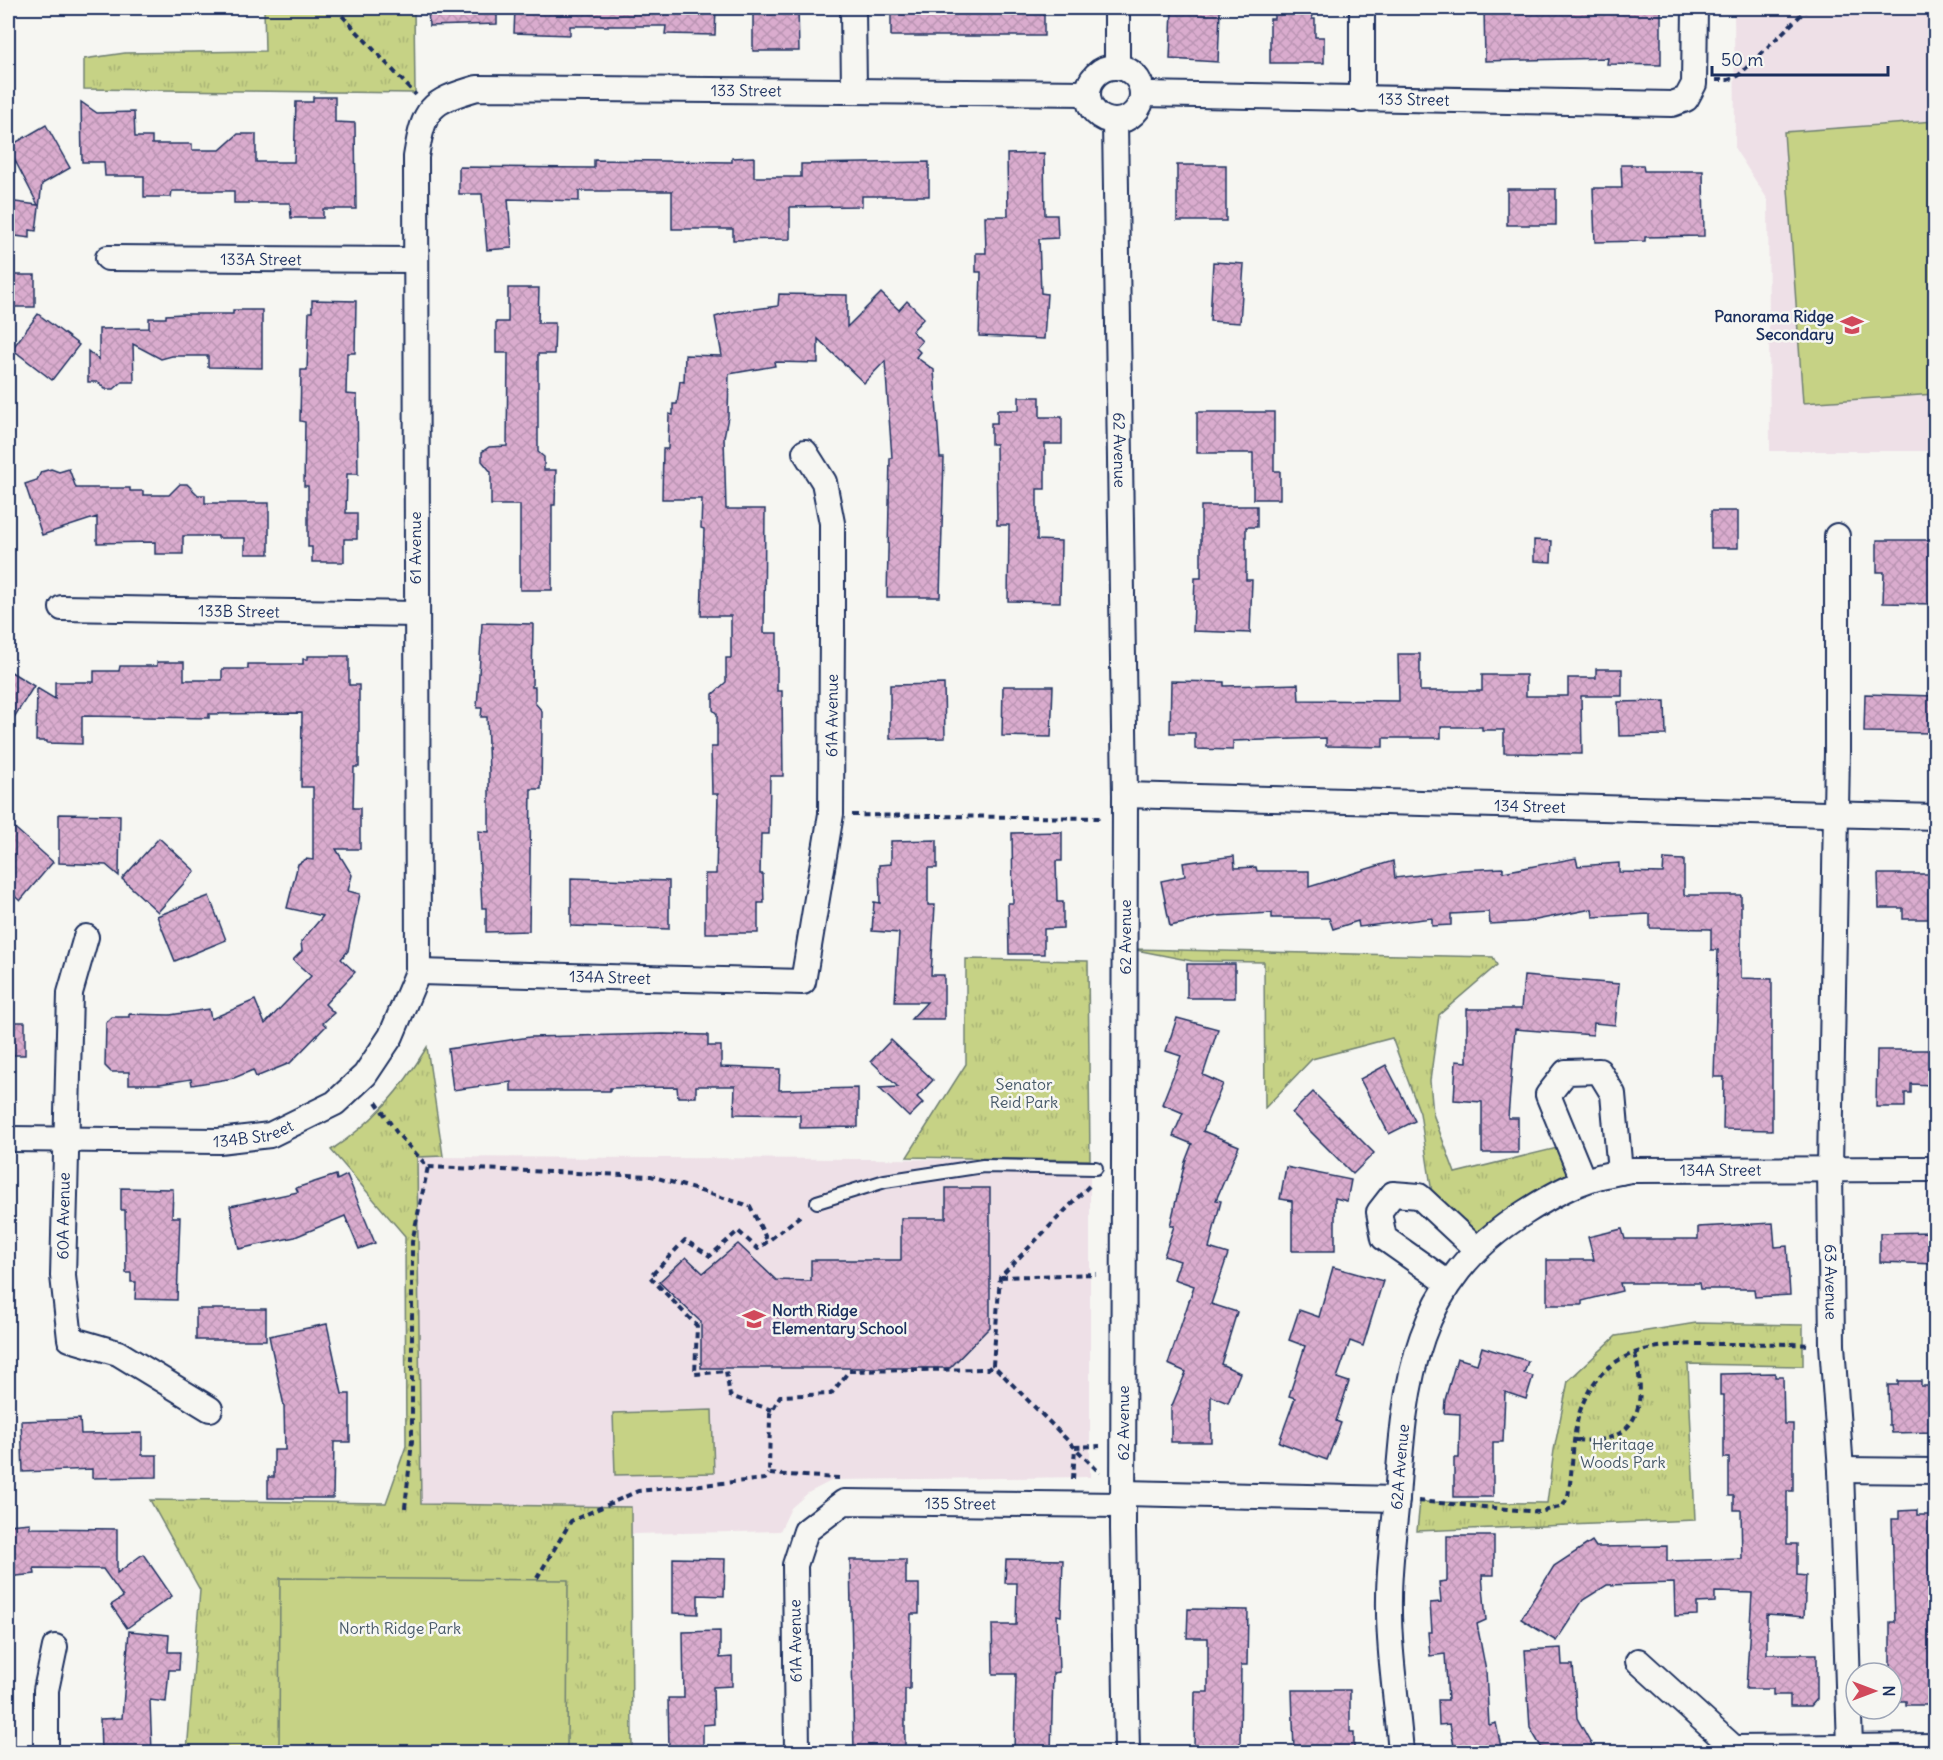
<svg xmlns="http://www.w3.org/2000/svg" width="1943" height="1760" font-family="Delius,sans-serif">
  <defs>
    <pattern id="park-tufts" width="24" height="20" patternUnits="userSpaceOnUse" patternTransform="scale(1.5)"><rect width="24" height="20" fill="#c6d285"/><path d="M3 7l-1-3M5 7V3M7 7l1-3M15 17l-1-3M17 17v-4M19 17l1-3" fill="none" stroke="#aab575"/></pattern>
    <pattern id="building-cross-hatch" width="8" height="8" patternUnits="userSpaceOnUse" patternTransform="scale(1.5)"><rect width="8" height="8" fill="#daacce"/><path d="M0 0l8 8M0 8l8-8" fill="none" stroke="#ba94b3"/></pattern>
  </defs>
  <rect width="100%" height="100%" fill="#f6f6f2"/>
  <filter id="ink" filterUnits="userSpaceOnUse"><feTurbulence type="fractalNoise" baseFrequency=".0167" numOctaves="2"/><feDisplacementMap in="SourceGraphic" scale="12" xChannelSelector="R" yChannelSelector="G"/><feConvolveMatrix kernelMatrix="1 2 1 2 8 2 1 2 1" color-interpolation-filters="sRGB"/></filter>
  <g filter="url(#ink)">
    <g fill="#eee0e7">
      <polygon points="1734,8 1935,8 1935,451 1770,451 1768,200 1735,149"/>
      <polygon points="417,1157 1090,1160 1090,1477 833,1480 808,1493 791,1508 780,1531 631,1534 631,1507 421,1504"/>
    </g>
    <g fill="url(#park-tufts)" stroke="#708072" stroke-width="1.5">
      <polygon points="264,8 414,8 415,93 84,89 84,59 125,53 265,51"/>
      <polygon points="1131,949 1493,957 1497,965 1439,1015 1430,1081 1433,1114 1455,1173 1557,1148 1571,1174 1476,1241 1432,1193 1420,1113 1392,1038 1312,1059 1265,1108 1264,962 1192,961"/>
      <polygon points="966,959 1088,961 1090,1160 907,1157 966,1064"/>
      <path d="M427 1047 443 1156 417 1157 421 1504 631 1507 632 1752H187L200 1590 150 1500 386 1503 406 1446 405 1236 331 1150C373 1123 401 1090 427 1047Z"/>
      <polygon points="1696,1323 1803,1325 1803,1366 1688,1364 1695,1520 1417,1531 1420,1502 1547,1503 1554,1450 1568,1381 1616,1336"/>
    </g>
    <g fill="#c6d285" stroke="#708072" stroke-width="1.5">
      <polygon points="1935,121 1935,394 1803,403 1784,132"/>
      <polygon points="712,1410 714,1473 615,1475 613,1413"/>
      <polygon points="280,1578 568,1580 567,1752 279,1752"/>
    </g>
    <g fill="url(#building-cross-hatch)" stroke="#1b2f5e" stroke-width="1.5">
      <polygon points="428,8 497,8 497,24 429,26"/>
      <polygon points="515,8 716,8 715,35 665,34 666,26 570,26 570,35 514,33"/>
      <polygon points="753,8 798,8 799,51 753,51"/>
      <rect x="891" y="8" width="153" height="28"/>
      <polygon points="1274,8 1311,8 1312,19 1315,19 1315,37 1324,37 1324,63 1270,63 1270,19 1274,19"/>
      <polygon points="1484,8 1661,8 1661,65 1607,64 1608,58 1485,61"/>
      <polygon points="1172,9 1220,11 1218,62 1170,59"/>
      <polygon points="313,97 335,97 335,122 355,123 356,209 323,209 323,218 291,218 290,203 234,203 234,191 172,191 171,197 144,197 144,176 105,176 104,162 82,162 81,102 97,113 134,112 135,137 152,137 152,144 192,144 192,150 220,150 238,134 256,134 256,162 294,162 296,102 313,102"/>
      <polygon points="46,125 70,168 42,184 36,231 30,230 30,238 8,235 8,201 38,205 8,147"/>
      <polygon points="1044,153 1045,215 1057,215 1058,238 1039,239 1041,293 1047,294 1044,339 979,336 981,272 976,272 976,253 986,253 985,216 1008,216 1007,154"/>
      <polygon points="754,157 754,177 801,177 801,164 929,162 929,196 862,196 862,206 790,207 790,239 733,240 733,229 672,229 672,191 579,191 579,201 508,199 512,248 487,250 482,194 459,194 459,167 594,168 594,160 732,162 732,158"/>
      <rect x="1177" y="165" width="49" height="56"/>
      <polygon points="1621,165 1643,165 1644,171 1703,171 1704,236 1645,237 1645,241 1595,242 1593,188 1622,188"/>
      <rect x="1507" y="189" width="49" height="36"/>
      <polygon points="1213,262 1244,264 1240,323 1210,321"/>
      <rect x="8" y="275" width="27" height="32"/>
      <polygon points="508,288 539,288 538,323 555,323 554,354 538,354 538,452 544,457 544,470 556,470 555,505 552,505 552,590 520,590 520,505 491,505 491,472 482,461 482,452 489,447 507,446 508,353 496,353 496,322 508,322"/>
      <polygon points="881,293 899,310 907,301 924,318 912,331 922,341 916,348 920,352 916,357 934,370 940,458 944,458 940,597 887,597 890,458 892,458 885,361 864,383 818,339 818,363 774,362 775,366 729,374 728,417 724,437 726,509 765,509 764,633 777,633 777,691 782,691 783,776 770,776 769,834 761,834 760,874 763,874 764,903 758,903 758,933 705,933 705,874 716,874 718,794 712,794 711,747 717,747 717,714 713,710 713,694 726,682 726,658 731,658 731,616 701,616 704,529 701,528 702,499 662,499 663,449 668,449 669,414 673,415 673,404 677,404 680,381 684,382 685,355 722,356 715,317 731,312 778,306 779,294 847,295 847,327"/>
      <polygon points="312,300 356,301 355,353 347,353 346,394 357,395 358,474 347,474 346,513 357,513 357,539 344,539 344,562 312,562 312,547 308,547 308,486 304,486 305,422 300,421 301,370 307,370 309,312 312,312"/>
      <polygon points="233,310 262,310 262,368 208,367 208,356 172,356 161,359 133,344 134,382 122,382 114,389 105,389 98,382 88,382 88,351 99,360 99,329 149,328 149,318 166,318 166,315 182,314 233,314"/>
      <polygon points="38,314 79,345 52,380 12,349"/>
      <polygon points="1019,397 1040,397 1040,417 1062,417 1062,444 1045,444 1045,489 1037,489 1037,540 1061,541 1060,602 1008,601 1009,525 997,525 996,444 991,444 991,423 997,423 997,410 1019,410"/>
      <polygon points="1197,412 1274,412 1274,471 1280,471 1280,499 1253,499 1253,453 1197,453"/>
      <polygon points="51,469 59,472 69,469 76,488 130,488 130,491 143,491 143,495 169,495 180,484 187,484 198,495 205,495 205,503 269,503 269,554 245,554 245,538 218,538 218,536 183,536 183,554 155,554 155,542 97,543 97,517 42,535 25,484 37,480 41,472"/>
      <polygon points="1201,506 1257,506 1257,527 1246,527 1246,580 1252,580 1250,633 1193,631 1195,578 1201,578"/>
      <rect x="1711" y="511" width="27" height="37"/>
      <polygon points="1534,540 1552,541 1551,562 1534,561"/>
      <polygon points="1877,540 1935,540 1935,604 1883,603 1884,572 1877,572"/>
      <polygon points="482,623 533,624 532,687 535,687 535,703 542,711 542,725 541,789 531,789 529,931 486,932 486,908 482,908 478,831 489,832 489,774 487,717 481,717 482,708 477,708"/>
      <polygon points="1398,654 1420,654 1420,691 1482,691 1482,675 1526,675 1526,696 1568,696 1568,678 1596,678 1596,669 1622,669 1622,696 1581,696 1582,754 1504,753 1504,730 1482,730 1482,727 1441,727 1441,738 1383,738 1383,747 1326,746 1326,738 1233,741 1233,750 1195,749 1195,733 1170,733 1171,681 1224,682 1224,686 1298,684 1299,700 1399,701"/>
      <polygon points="308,656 349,656 349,685 359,685 359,767 354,767 353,808 360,808 360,849 336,849 352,875 348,891 360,894 348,951 341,959 355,972 325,1004 334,1013 323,1023 326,1026 290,1063 256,1077 253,1070 234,1078 192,1085 191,1079 160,1084 129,1084 129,1072 111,1072 105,1066 106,1023 112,1017 129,1017 129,1014 170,1015 209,1009 211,1019 255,1000 265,1024 311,976 293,960 302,951 301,942 323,916 287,908 298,864 306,859 313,860 313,787 301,787 302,713 209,714 209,718 82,716 82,744 47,743 47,741 36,741 37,688 55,699 55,682 94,682 94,671 119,671 120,666 157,666 157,662 184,662 184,680 222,680 222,669 248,669 248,664 303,664 303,659 308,659"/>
      <polygon points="8,670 34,686 8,727"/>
      <polygon points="944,684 945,738 890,739 890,685"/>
      <polygon points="1003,686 1053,686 1051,737 1002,736"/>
      <polygon points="1865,694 1935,696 1935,733 1864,732"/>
      <polygon points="1665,701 1666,735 1619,736 1618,702"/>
      <polygon points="59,814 120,815 119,876 106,865 59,863"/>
      <polygon points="8,822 53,862 20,901 8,890"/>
      <polygon points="1062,832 1062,861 1056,861 1057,902 1063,902 1063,928 1044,929 1044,954 1009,954 1008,903 1013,903 1012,833"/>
      <polygon points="159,838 195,871 158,912 122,879"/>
      <polygon points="937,840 937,868 928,868 928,905 935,905 931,975 944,975 944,1019 911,1019 927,1002 895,1002 899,933 872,931 874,902 880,903 879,865 891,864 891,841"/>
      <polygon points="1234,856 1235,868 1256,867 1257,871 1309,871 1309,887 1393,861 1395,878 1461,870 1503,868 1503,872 1576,858 1578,866 1619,863 1619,872 1663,873 1664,859 1684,860 1684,895 1741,895 1741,978 1772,979 1772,1130 1723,1129 1724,1077 1714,1077 1718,950 1711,950 1711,929 1650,928 1650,914 1593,917 1592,909 1526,922 1490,924 1489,912 1451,914 1451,925 1432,926 1432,918 1359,927 1358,921 1333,929 1329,918 1272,918 1272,913 1217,916 1170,926 1161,881 1185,876 1183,863"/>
      <polygon points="1878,874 1929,874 1929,919 1903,919 1903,908 1879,908"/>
      <polygon points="571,878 669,881 669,929 571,926"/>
      <polygon points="209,896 226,940 175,961 157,916"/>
      <rect x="1187" y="964" width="48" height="34"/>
      <polygon points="1524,976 1619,984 1615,1025 1594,1023 1593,1035 1515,1029 1508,1118 1518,1118 1518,1153 1482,1153 1482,1102 1454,1100 1456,1061 1467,1062 1467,1009 1521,1009"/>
      <polygon points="1177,1018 1218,1029 1203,1075 1223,1084 1203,1131 1239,1146 1216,1200 1221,1201 1209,1248 1228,1254 1211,1304 1237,1312 1221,1364 1240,1373 1228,1403 1211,1396 1211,1442 1171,1442 1171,1408 1186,1372 1168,1364 1194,1286 1174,1279 1180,1261 1164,1256 1174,1226 1170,1226 1185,1162 1192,1144 1173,1136 1183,1113 1162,1104 1181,1056 1166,1051"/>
      <rect x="8" y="1022" width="17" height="33"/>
      <polygon points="663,1034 708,1035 708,1046 721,1046 721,1067 780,1069 779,1090 858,1088 858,1127 800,1128 800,1115 734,1114 735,1086 696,1086 696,1097 678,1097 677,1087 610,1088 610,1091 511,1091 511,1082 453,1090 448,1049 530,1037"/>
      <polygon points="891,1040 933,1080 917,1097 923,1103 909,1117 879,1088 898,1087 871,1061"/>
      <polygon points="1877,1050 1931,1050 1931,1085 1911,1084 1911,1093 1905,1093 1905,1107 1876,1107"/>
      <polygon points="1386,1065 1415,1121 1389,1134 1360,1079"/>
      <polygon points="1313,1092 1374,1153 1353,1174 1292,1113"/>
      <polygon points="1286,1167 1351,1180 1347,1201 1335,1198 1335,1251 1292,1251 1292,1201 1280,1199"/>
      <polygon points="336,1175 337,1180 347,1175 375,1243 359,1249 345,1216 295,1237 239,1249 230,1206 298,1192 296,1188"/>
      <polygon points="121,1188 173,1189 172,1217 180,1217 177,1300 135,1299 136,1282 131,1282 131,1273 126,1273 125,1210 121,1210"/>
      <polygon points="946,1188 990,1188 990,1327 950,1368 701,1368 701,1322 659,1282 686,1257 703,1273 738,1244 776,1280 811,1281 811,1260 901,1260 901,1218 946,1218"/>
      <polygon points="1773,1223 1775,1247 1787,1246 1790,1295 1755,1297 1754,1289 1700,1289 1699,1283 1620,1283 1622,1291 1582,1301 1582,1305 1547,1305 1547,1260 1594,1260 1588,1237 1622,1229 1625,1239 1698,1239 1698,1227"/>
      <polygon points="1931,1232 1931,1242 1935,1242 1935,1264 1880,1262 1880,1233"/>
      <polygon points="1333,1267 1383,1281 1363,1346 1350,1341 1337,1378 1349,1382 1336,1421 1341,1423 1327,1460 1279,1442 1295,1398 1289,1396 1305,1346 1289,1340 1299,1310 1319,1317"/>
      <rect x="196" y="1309" width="70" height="31"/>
      <polygon points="327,1324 342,1394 350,1394 350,1442 334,1442 333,1498 268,1498 268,1477 274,1477 274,1450 285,1450 284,1406 269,1336"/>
      <polygon points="1482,1347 1528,1361 1524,1373 1533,1376 1526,1399 1505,1392 1503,1442 1493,1442 1493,1497 1454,1497 1454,1458 1459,1458 1460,1414 1444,1413 1445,1400 1457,1358 1477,1364"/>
      <polygon points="1775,1373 1775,1377 1783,1377 1784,1424 1793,1424 1793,1491 1787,1491 1787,1544 1797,1544 1797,1575 1806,1576 1804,1617 1767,1614 1767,1654 1817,1654 1817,1699 1811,1706 1790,1706 1790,1695 1773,1695 1773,1689 1746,1689 1752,1593 1715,1592 1715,1602 1697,1603 1697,1615 1675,1616 1674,1583 1607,1585 1583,1600 1556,1641 1521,1619 1554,1566 1592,1541 1596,1547 1667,1546 1667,1561 1742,1559 1741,1510 1734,1510 1734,1496 1729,1496 1729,1458 1724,1458 1724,1395 1720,1395 1720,1374"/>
      <polygon points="1898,1381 1921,1381 1921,1386 1935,1386 1935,1432 1892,1433 1891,1426 1889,1426 1888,1385 1898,1385"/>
      <polygon points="80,1419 81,1434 142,1433 142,1455 157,1455 157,1477 92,1478 92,1469 23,1472 21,1421"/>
      <polygon points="1917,1510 1917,1515 1935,1515 1935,1605 1932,1605 1932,1672 1935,1672 1935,1700 1930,1700 1930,1705 1906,1705 1906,1701 1899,1701 1899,1686 1892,1686 1890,1673 1890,1622 1895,1622 1892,1519 1899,1519 1899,1511"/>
      <polygon points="30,1523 30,1528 117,1529 117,1573 143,1554 172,1596 127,1628 111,1605 123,1597 103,1569 34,1568 35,1574 8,1577 8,1525"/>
      <polygon points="1447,1536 1494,1536 1494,1575 1482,1575 1486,1620 1477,1624 1486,1671 1489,1725 1496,1723 1502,1752 1455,1752 1450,1724 1439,1725 1438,1700 1448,1700 1445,1654 1430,1656 1428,1632 1432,1632 1430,1603 1441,1602 1439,1582 1447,1581"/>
      <polygon points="673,1558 725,1559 724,1596 698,1595 698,1614 673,1613"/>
      <polygon points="1006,1559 1063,1560 1061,1616 1057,1615 1059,1672 1053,1673 1051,1752 1014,1752 1016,1674 993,1674 992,1625 1016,1625 1017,1583 1005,1583"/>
      <polygon points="850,1560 906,1560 906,1584 919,1584 919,1614 911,1614 910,1689 905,1689 905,1752 854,1752"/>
      <polygon points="1188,1609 1248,1610 1247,1665 1241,1665 1240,1748 1194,1747 1195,1692 1208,1692 1208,1638 1187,1638"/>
      <polygon points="129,1631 169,1635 168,1652 180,1652 179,1670 169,1670 166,1702 150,1700 152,1752 101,1752 100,1719 122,1718"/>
      <polygon points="720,1631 720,1658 732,1657 732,1686 713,1687 714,1724 703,1725 703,1750 669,1750 668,1698 684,1698 683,1632"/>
      <polygon points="1561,1648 1562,1665 1573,1665 1577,1718 1596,1752 1544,1752 1530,1728 1525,1650"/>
      <polygon points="1292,1690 1350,1690 1350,1732 1354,1732 1354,1752 1294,1752"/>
    </g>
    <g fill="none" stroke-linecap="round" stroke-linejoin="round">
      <g stroke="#1b2f5e" stroke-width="16">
        <polyline id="service" points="817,1202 885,1181 983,1166 1096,1168"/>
      </g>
      <g stroke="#1b2f5e" stroke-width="28">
        <g id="minor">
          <polyline points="853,8 854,89"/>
          <polyline points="1117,67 1117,8"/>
          <circle cx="1115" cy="94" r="27"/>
          <path id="s1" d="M1142 94 1672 104 1686 99 1694 84 1695 8"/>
          <polyline points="1362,100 1362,8"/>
          <path id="s2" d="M1115 122 1125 795 1123 1529 1127 1752"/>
          <path id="s3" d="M108 258 415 260"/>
          <path id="s4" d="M1837 536V752L1830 1168 1832 1345 1841 1470 1850 1747"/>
          <path id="s5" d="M62 608 416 614"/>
          <path id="s6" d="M1125 795 1936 817"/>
          <polyline points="86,937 70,993 63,1276 70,1339 118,1353 210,1409"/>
          <path id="s7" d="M418 972 803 982 831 814 832 625V523L824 482 805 452"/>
          <path id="s8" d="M8 1139 219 1141 270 1135 335 1103 365 1075 391 1036 418 972 416 157C424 108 429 102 477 88L1088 93"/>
          <polyline points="1583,1180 1548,1095 1566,1072 1599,1071 1613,1094 1620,1172"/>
          <polyline points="1448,1283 1384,1238 1379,1212 1393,1194 1419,1196 1476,1249"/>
          <polyline points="1841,1470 1936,1471"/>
          <polyline points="1123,1493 1397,1499"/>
          <polyline points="1638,1661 1734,1748 1734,1752"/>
          <polyline points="1734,1748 1936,1746"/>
          <polyline points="46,1752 46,1690 55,1647"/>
          <path id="s9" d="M797 1752 795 1565 806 1531 844 1502 1123 1505"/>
          <path id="s10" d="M1401 1752C1397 1702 1388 1649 1389 1598 1389 1565 1394 1531 1397 1498 1405 1380 1414 1282 1524 1213 1563 1188 1585 1177 1632 1170L1936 1169"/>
        </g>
      </g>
      <g stroke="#1b2f5e" stroke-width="4" stroke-dasharray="6 4.5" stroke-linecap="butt">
        <polyline points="335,8 416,95"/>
        <polyline points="1716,80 1728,80 1738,76 1808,8"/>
        <polyline points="852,815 1102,818"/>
        <polyline points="376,1102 397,1133 428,1167 651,1176 750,1206 768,1242"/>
        <polyline points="1089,1186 1000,1277 993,1365 1100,1473"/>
        <polyline points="1001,1277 1096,1274"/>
        <polyline points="772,1410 730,1396 726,1371 695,1374 697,1326 650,1277 685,1240 710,1256 738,1231 758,1249 800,1216"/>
        <path d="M1576 1440C1640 1446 1647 1404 1635 1353"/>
        <polyline points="839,1478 769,1474 770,1414 780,1396 831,1394 849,1371 988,1369 993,1365"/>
        <polyline points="1073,1479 1075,1447 1100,1446"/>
        <path d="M1418 1501 1540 1512 1563 1506 1568 1496C1573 1471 1572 1438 1579 1414 1602 1341 1665 1344 1727 1344 1755 1344 1783 1343 1810 1345"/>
        <polyline points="405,1508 412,1441 412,1242 428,1167"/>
        <polyline points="537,1578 571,1521 638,1491 765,1479 769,1474"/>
      </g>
      <use href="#service" stroke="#f6f6f2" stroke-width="12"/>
      <use href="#minor" stroke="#f6f6f2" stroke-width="24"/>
    </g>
  </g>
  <defs>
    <g id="school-bare" transform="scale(1.8)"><path d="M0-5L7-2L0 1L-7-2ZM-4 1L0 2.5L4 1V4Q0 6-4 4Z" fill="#d1495b" stroke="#f6f6f2" stroke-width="2.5" paint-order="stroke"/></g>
  </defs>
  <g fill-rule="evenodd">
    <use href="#school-bare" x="1852" y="325"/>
    <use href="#school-bare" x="754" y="1319"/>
  </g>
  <g text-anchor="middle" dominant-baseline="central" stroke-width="5" stroke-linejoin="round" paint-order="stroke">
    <g font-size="16" fill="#1b2f5e" stroke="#f6f6f2">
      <text stroke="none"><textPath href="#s8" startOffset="1678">133 Street</textPath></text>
      <text stroke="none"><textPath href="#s1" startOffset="272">133 Street</textPath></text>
      <text stroke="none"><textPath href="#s3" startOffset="153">133A Street</textPath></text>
      <text stroke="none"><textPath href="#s2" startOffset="328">62 Avenue</textPath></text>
      <text transform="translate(415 548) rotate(-90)">61 Avenue</text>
      <text stroke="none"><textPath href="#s5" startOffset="177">133B Street</textPath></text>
      <text stroke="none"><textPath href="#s7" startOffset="654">61A Avenue</textPath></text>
      <text stroke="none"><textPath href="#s6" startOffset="405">134 Street</textPath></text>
      <text transform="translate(1125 937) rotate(-90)">62 Avenue</text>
      <text stroke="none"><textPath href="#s7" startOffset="192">134A Street</textPath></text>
      <text stroke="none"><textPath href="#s8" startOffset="246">134B Street</textPath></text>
      <text stroke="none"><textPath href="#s10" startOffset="788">134A Street</textPath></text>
      <text transform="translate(63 1216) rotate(-89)">60A Avenue</text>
      <text stroke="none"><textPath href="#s4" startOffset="746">63 Avenue</textPath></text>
      <text transform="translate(1123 1423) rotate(-90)">62 Avenue</text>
      <text stroke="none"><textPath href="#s10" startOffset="286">62A Avenue</textPath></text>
      <text stroke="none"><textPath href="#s9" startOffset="387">135 Street</textPath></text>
      <text transform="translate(795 1641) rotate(-91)">61A Avenue</text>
    </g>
    <g font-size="16" font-weight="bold" fill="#1b2f5e" stroke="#f6f6f2" text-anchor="end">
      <text x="1834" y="316">Panorama Ridge<tspan x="1834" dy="18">Secondary</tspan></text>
      <text x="772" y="1310" text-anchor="start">North Ridge<tspan x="772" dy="18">Elementary School</tspan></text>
    </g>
    <g font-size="16" fill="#465868" stroke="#f6f6f2">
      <text x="1024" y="1084">Senator<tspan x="1024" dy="18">Reid Park</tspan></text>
      <text x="1623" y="1444">Heritage<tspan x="1623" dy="18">Woods Park</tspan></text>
      <text x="400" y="1628">North Ridge Park</text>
    </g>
  </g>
  <rect width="1943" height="1760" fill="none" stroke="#f6f6f2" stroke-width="30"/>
  <rect x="15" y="15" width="1913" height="1730" fill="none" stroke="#1b2f5e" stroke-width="2" filter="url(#ink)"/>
  <g transform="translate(1874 1691) rotate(90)"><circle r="28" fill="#f6f6f2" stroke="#9ea6b7" stroke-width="1.5"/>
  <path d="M0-4.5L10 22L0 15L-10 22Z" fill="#d1495b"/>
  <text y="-9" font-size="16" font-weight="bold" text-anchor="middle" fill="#1b2f5e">N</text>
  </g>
  <path d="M1712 66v9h176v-9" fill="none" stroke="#1b2f5e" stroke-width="3"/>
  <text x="1721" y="66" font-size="18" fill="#1b2f5e" stroke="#f6f6f2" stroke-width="4.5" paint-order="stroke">50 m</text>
</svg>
